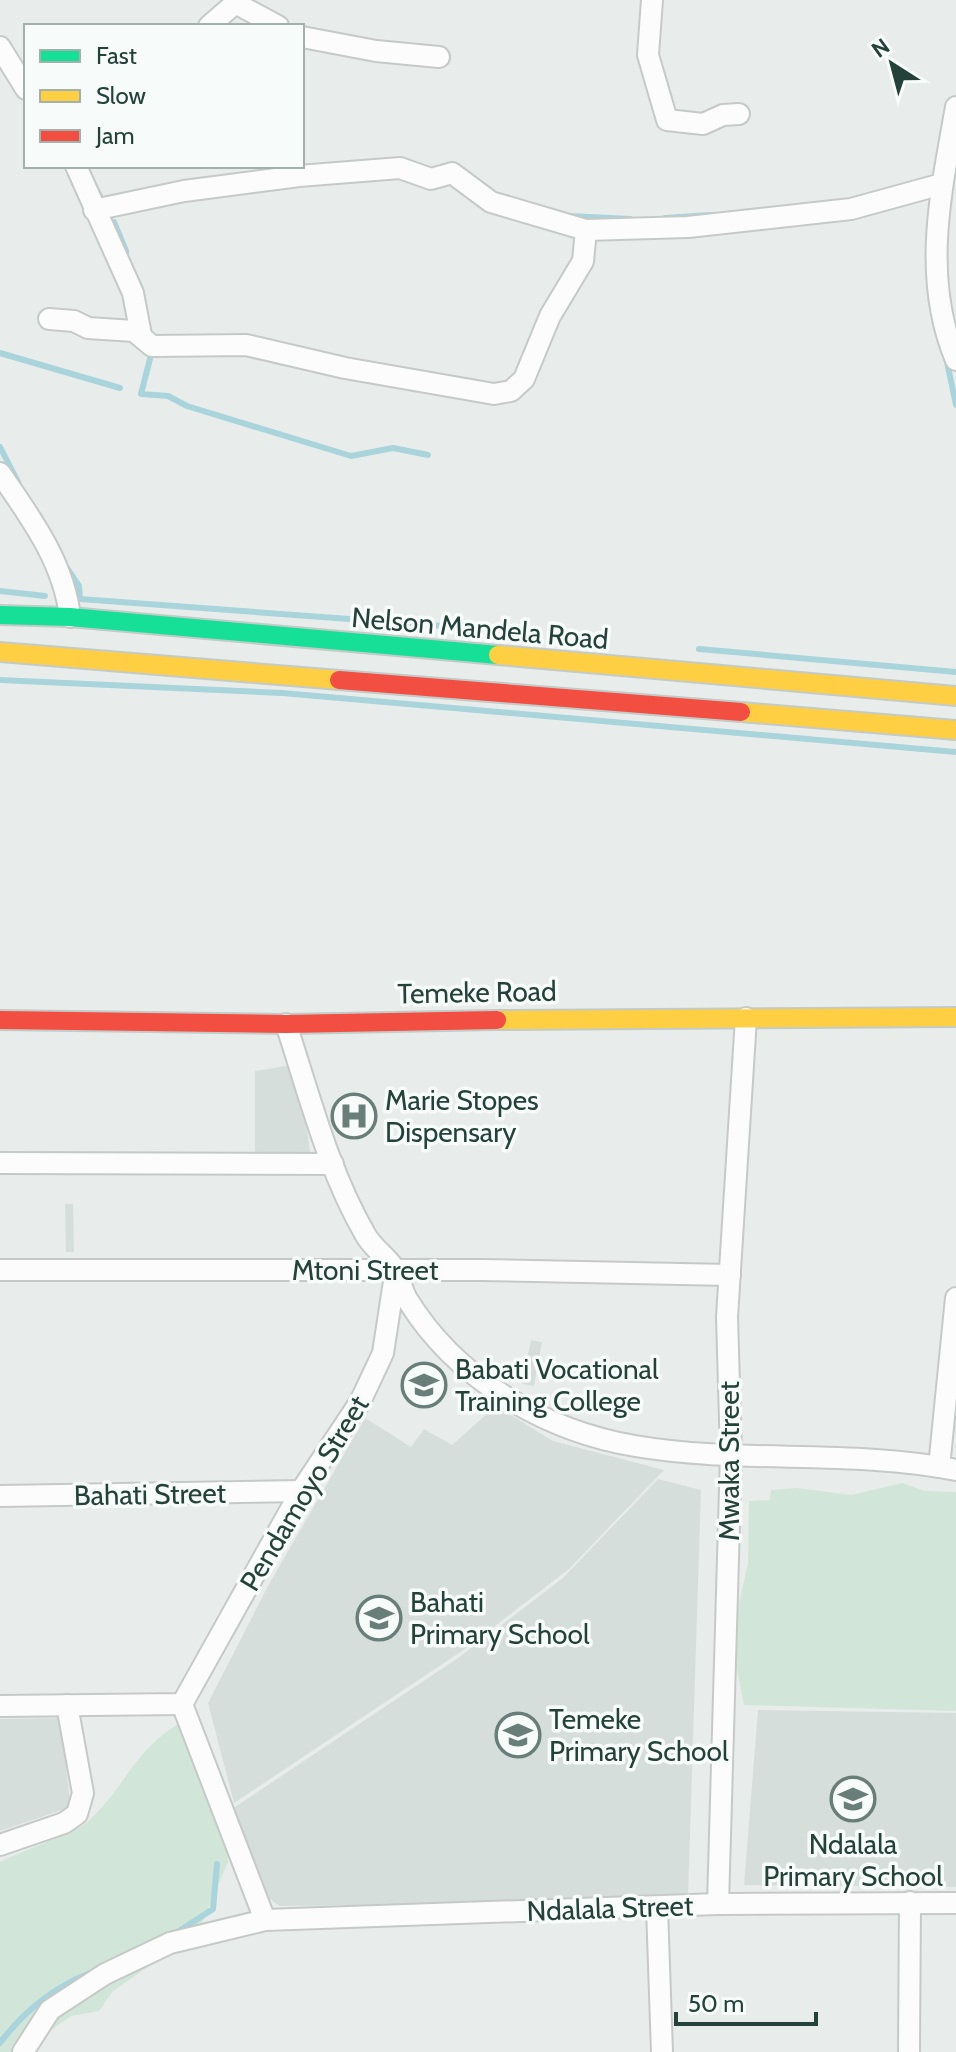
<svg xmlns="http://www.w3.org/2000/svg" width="956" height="2052" font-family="Cabin,sans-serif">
  <rect width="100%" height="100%" fill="#e8edeb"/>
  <g fill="#d6dedb">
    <polygon points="298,1064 311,1159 255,1163 255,1071"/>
    <polygon points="65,1204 73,1204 74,1252 66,1252"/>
    <polygon points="531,1340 542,1342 534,1386 522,1384"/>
    <polygon points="496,1406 553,1441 664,1470 569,1569 465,1649 234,1803 208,1703 268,1586 365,1418 411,1447 424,1429 452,1445"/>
    <polygon points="658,1479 701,1490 688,1897 603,1903 280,1906 254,1888 229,1811 458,1658 563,1578"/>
    <polygon points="758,1710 956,1713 956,1887 744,1885"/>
    <polygon points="61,1718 70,1803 68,1808 0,1831 0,1719"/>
  </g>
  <g fill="#d1e6d8">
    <polygon points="902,1483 925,1491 956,1492 956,1711 744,1705 735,1661 735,1622 748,1563 749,1501 770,1500 771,1490 797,1488 851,1495"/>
    <path d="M195 1716 226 1827 228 1862 198 1932 113 1991 99 2011 71 2016 20 2052H0V1862C17 1853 75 1832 85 1824 130 1785 134 1742 195 1716Z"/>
  </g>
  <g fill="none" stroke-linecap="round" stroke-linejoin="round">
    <g stroke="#a9d4db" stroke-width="6">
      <polyline points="89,176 102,200"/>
      <polyline points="569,216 630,219"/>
      <polyline points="665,218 710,215"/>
      <polyline points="114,222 126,251 126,259"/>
      <polyline points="152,351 141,394 168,396 187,406 351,456 393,448 428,455"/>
      <polyline points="0,353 120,388"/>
      <polyline points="946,357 956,405"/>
      <polyline points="0,447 18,482"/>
      <polyline points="65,565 79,586 80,599 485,629"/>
      <polyline points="0,591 45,596"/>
      <polyline points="699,649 956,672"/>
      <polyline points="0,680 282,693 956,752"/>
      <polyline points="176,1933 213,1909 217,1864"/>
      <path d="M0 2043C24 2011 52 1988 90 1973"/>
    </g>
    <g stroke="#c5cac8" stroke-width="24">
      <g id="street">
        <polyline points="652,0 648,55 667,120 703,124 723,115 739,114"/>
        <polyline points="235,3 278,26"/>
        <polyline points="209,26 239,0"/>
        <polyline points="302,37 376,51 439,57"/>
        <polyline points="0,47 26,89"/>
        <path d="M956 107C941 192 921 277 956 360"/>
        <polyline points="76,166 133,293 141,335"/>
        <polyline points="94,210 184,191 299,176 400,168 431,179 452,173 491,202 586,230 688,227 851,209 942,184"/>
        <polyline points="49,319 74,321 88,328 134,331 152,346 246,345 345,368 494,394 511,391 524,379 550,316 583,261 586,230"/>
        <path d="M0 473C30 517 64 562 70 617"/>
        <path d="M286 1024C309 1094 328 1170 365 1234 372 1248 388 1257 396 1271 401 1280 402 1291 407 1299 456 1379 545 1431 635 1446 741 1464 851 1449 956 1470"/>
        <polyline points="0,1163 333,1164"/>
        <polyline points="0,1270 482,1270 730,1275"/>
        <polyline points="939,1467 956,1298"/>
        <polyline points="0,1496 301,1491"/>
        <polyline points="182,1704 265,1920"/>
        <polyline points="0,1706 182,1704 301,1491 360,1402 383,1353 395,1275"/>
        <polyline points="0,1845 64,1823 77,1814 83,1793 67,1705"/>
        <polyline points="718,1904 731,1454 727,1317 746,1018"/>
        <polyline points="657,1908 662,2052"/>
        <polyline points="23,2052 50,2010 105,1974 170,1943 265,1920 718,1904 956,1903"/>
        <polyline points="909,2052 910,1902"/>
      </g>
    </g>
    <g stroke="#c3cbc8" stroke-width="22">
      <polyline id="fast" points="0,615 70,617 498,655"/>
    </g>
    <g stroke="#c3cbc8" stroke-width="22">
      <g id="slow">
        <polyline points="0,652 339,680"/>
        <polyline points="498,655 956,696"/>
        <polyline points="741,712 956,730"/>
        <polyline points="497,1020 956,1017"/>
      </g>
    </g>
    <g stroke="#c3cbc8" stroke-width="22">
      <g id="jam">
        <polyline points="339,680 741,712"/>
        <polyline points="0,1020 286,1024 497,1020"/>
      </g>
    </g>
    <use href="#street" stroke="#fcfcfc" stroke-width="20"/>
    <use href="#fast" stroke="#16e098" stroke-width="18"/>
    <use href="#slow" stroke="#ffcf43" stroke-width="18"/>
    <use href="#jam" stroke="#f24e42" stroke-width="18"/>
  </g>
  <defs>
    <g id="hospital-ring" transform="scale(2.3)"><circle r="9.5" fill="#f7fbf9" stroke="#697e78" stroke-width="1.5"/><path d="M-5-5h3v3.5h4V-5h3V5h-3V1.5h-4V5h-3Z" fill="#697e78"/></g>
    <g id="university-ring" transform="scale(2.3)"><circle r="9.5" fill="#f7fbf9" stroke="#697e78" stroke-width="1.5"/><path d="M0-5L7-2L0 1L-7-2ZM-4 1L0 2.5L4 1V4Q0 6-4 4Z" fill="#697e78"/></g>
    <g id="school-ring" transform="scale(2.3)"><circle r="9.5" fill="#f7fbf9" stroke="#697e78" stroke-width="1.5"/><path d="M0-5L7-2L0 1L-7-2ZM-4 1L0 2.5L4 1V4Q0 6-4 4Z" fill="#697e78"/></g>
  </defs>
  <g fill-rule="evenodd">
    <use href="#hospital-ring" x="354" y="1116"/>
    <use href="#university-ring" x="424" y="1385"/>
    <use href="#school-ring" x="379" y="1618"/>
    <use href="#school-ring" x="518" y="1735"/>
    <use href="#school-ring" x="853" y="1799"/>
  </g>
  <g text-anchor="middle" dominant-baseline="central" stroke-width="7" stroke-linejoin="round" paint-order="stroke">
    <g font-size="28" fill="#24423a" stroke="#f7fbf9">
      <text transform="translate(480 628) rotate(5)">Nelson Mandela Road</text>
      <text transform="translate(477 992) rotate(-1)">Temeke Road</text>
      <text x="365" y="1270">Mtoni Street</text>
      <text transform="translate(729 1461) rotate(-90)">Mwaka Street</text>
      <text transform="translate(304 1493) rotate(-59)">Pendamoyo Street</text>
      <text transform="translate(150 1494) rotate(-1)">Bahati Street</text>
      <text transform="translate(610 1908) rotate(-2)">Ndalala Street</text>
    </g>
    <g font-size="28" fill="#24423a" stroke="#f7fbf9" text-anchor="start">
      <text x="385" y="1100">Marie Stopes<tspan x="385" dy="32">Dispensary</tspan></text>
      <text x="455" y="1369">Babati Vocational<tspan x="455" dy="32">Training College</tspan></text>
      <text x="410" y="1602">Bahati<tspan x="410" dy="32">Primary School</tspan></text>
      <text x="549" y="1719">Temeke<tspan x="549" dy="32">Primary School</tspan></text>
      <text x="853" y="1844" text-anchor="middle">Ndalala<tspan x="853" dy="32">Primary School</tspan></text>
    </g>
  </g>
  <rect x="24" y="24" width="280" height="144" fill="#f7fbf9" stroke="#a3b1ad" stroke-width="2"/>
  <rect x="40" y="50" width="40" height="12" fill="#16e098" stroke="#a3b1ad" stroke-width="2"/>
  <text x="96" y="64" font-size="24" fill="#24423a">Fast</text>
  <rect x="40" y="90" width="40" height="12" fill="#ffcf43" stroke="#a3b1ad" stroke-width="2"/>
  <text x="96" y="104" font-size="24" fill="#24423a">Slow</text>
  <rect x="40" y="130" width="40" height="12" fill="#f24e42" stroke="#a3b1ad" stroke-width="2"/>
  <text x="96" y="144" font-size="24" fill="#24423a">Jam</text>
  <g transform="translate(892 64) rotate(324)" stroke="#f7fbf9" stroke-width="6" paint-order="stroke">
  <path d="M0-6L14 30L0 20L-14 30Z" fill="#24423a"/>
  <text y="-12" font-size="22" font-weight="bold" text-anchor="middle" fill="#24423a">N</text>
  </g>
  <path d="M676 2012v12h140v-12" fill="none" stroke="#24423a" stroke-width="4"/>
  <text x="688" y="2012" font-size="24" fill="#24423a" stroke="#f7fbf9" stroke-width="6" paint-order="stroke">50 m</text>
</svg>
